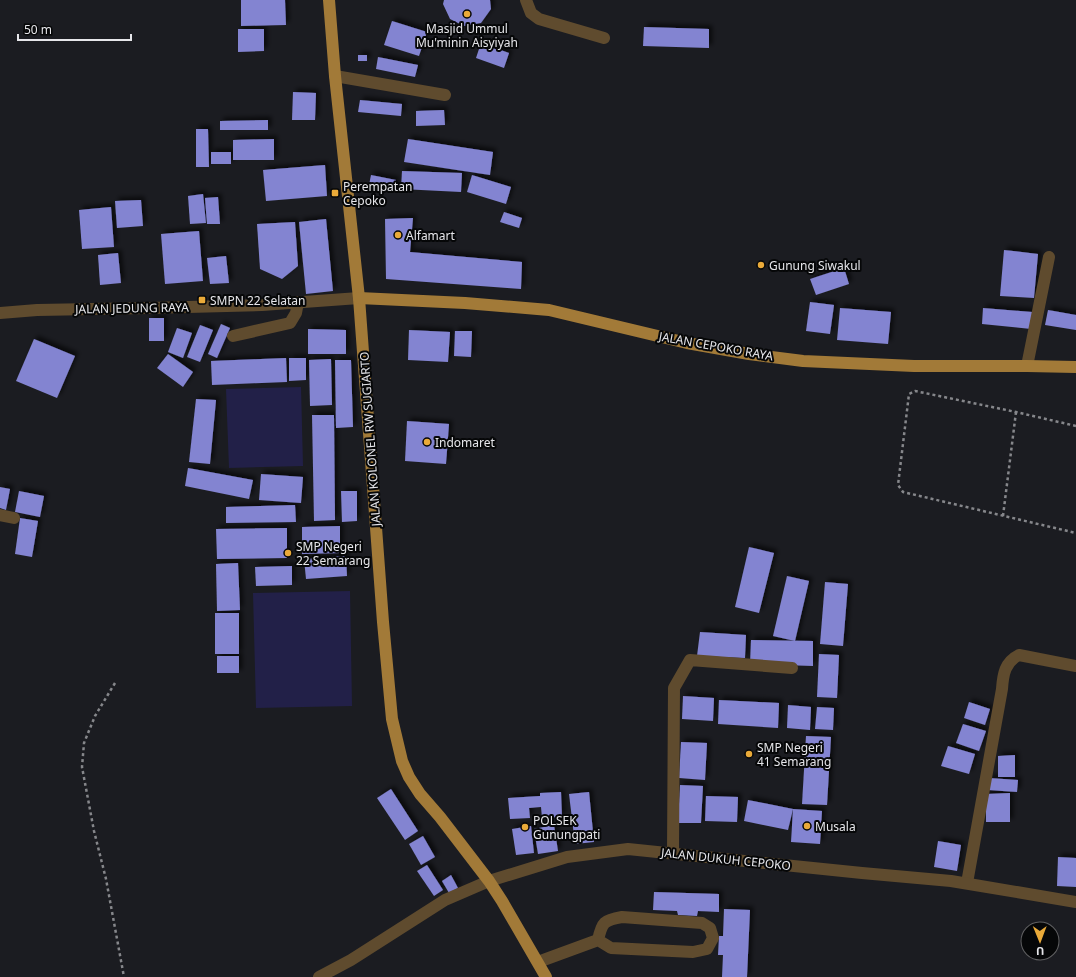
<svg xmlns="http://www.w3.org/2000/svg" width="1076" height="977" font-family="'Noto Sans',sans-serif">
  <defs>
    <filter id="shadow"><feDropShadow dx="3.5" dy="-3.5" stdDeviation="2" flood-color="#0009"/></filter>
  </defs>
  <rect width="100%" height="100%" fill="#1b1c21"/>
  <g fill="#222048">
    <polygon points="301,387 303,466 229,468 226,389"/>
    <polygon points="350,591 352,706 256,708 253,593"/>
  </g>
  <g fill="#8384d1" filter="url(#shadow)">
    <polygon points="241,0 285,0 286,25 241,26"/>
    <polygon points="444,0 490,0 491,9 481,23 464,26 450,19 443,4"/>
    <polygon points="392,21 427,32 419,56 384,45"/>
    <polygon points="644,27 709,29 709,48 643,46"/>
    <polygon points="238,29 264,29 264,51 238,52"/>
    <polygon points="481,43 509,53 504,68 476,58"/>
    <rect x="358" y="55" width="9" height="6"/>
    <polygon points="378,57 418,65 415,77 376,69"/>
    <polygon points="293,92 316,93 315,120 292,120"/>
    <polygon points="360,100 402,104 401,116 358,112"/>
    <polygon points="444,110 445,125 416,126 416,111"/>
    <polygon points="268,120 268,130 220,130 220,121"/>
    <polygon points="196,129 208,129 209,167 196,167"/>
    <polygon points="274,139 274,160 233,160 233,140"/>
    <polygon points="408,139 493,152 490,175 404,162"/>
    <rect x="211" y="152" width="20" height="12"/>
    <polygon points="325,165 327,196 266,201 263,170"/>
    <polygon points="402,171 462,173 461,192 401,189"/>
    <polygon points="371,175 396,180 394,191 369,185"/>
    <polygon points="472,175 511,187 506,204 467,192"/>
    <polygon points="203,194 206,223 190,224 188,196"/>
    <polygon points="218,197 220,224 207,224 205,198"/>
    <polygon points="141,200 143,226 117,228 115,201"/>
    <polygon points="111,207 114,247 82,249 79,210"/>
    <polygon points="504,212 522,218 519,228 500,222"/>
    <polygon points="413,218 410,252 522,262 521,289 386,279 385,219"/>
    <polygon points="326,219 333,291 306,294 299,222"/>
    <polygon points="295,222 298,266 282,279 260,269 257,224"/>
    <polygon points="199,231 203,281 165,284 161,234"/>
    <polygon points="1004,250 1038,254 1034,298 1000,296"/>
    <polygon points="118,253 121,283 100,285 98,255"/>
    <polygon points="226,256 229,283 210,284 207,258"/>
    <polygon points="844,268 849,284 816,295 810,279"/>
    <polygon points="810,302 834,305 830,334 806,331"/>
    <polygon points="840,308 891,312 888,344 837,340"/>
    <polygon points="983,308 1032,312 1031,329 982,324"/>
    <polygon points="1048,310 1076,315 1076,330 1045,325"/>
    <rect x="149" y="318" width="15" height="23"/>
    <polygon points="221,324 230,328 217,358 208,354"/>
    <polygon points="200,325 213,330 200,362 187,357"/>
    <polygon points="177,328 192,333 183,358 168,352"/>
    <polygon points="308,329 346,330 346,354 308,354"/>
    <polygon points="409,330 450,332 448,362 408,360"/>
    <polygon points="455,331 472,331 471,357 454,356"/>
    <polygon points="34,339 75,356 57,398 16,381"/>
    <polygon points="168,354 193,372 183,387 157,368"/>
    <polygon points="286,358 287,382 212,385 211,361"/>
    <polygon points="289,358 306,358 306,380 289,381"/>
    <polygon points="331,359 332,405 310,406 309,360"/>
    <polygon points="335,360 351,360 353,427 336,428"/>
    <polygon points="196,399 216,400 210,464 189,462"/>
    <polygon points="312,415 334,415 335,520 314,521"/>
    <polygon points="407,421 449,424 446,464 405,461"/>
    <polygon points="188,468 253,480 249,499 185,486"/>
    <polygon points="261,474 303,477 301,503 259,500"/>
    <polygon points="0,487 10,489 6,510 0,508"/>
    <polygon points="19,491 44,496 40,517 15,512"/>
    <polygon points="341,491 357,491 357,521 342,522"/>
    <polygon points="295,505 296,522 226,523 226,507"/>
    <polygon points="20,518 38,521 32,557 15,554"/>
    <polygon points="340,526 340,553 302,554 302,527"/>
    <polygon points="287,528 287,558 217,559 216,529"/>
    <polygon points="749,547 774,553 759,613 735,607"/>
    <polygon points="346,556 347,576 306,579 304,559"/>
    <polygon points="238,563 240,610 217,611 216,564"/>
    <polygon points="292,566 292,585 256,586 255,567"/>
    <polygon points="787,576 809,581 795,641 773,636"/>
    <polygon points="825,582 848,584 843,646 820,644"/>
    <rect x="215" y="613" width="24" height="41"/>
    <polygon points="700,632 746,635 745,658 697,656"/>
    <polygon points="751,640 813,641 813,666 750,664"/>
    <polygon points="819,654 839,655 837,698 817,697"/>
    <rect x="217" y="656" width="22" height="17"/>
    <polygon points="683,696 714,698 713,721 682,719"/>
    <polygon points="719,700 779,703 778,728 718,724"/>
    <polygon points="969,702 990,709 985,725 964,718"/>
    <polygon points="788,705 811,707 810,730 787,728"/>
    <polygon points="817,707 834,708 833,730 815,729"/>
    <polygon points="963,724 986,731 979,751 956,743"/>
    <polygon points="806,736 831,737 827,805 802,804"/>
    <polygon points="681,742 707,743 705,780 679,778"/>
    <polygon points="948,746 975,754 969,774 941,766"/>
    <polygon points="1015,755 1015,777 998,777 998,756"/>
    <polygon points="989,778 1018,780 1017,792 988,790"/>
    <polygon points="680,785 703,786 701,823 678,823"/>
    <polygon points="391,789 418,831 405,840 377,798"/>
    <polygon points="561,792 562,817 542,818 541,807 529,808 530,818 510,819 508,798 540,796 540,793"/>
    <polygon points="589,792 594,842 575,844 569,794"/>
    <polygon points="1010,793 1010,822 986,822 986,794"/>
    <polygon points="706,796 738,797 737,822 705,821"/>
    <polygon points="748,800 793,809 788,830 744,821"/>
    <polygon points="793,809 822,811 820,844 791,842"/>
    <polygon points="554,825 558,851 538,854 534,829"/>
    <polygon points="531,826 534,853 516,855 512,829"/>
    <polygon points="423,836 435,857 421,865 409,844"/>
    <polygon points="938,841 961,845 957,871 934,867"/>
    <polygon points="1058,857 1076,858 1076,887 1057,886"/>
    <polygon points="427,865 443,890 434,896 417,871"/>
    <polygon points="451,875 458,888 449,893 442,881"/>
    <polygon points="654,892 719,894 719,912 698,911 697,916 678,915 677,911 653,910"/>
    <polygon points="724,909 750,910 747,977 722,977 723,955 718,955 719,936 723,936"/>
  </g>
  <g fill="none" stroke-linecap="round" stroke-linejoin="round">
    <g stroke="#86878b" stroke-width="2.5" stroke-dasharray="3 3" stroke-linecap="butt">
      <polyline points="1076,426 1016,412 915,391 909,394 898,485 903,492 1076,533"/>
      <polyline points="1003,516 1016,412"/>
      <polyline points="115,683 95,716 84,743 82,767 94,831 106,879 124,977"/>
    </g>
    <g stroke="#5f4b2e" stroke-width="12">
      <polyline points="526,0 531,13 539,19 604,38"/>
      <polyline points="335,76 445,95"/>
      <polyline points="0,313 37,310 149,308 262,305 359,298"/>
      <polyline points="233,336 290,323 296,313 298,302"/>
      <polyline points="1027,366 1049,257"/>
      <polyline points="0,515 14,518"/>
      <polyline points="673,853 674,688 690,660 792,668"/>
      <path d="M967 883 1002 689C1003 674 1005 662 1019 655L1076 666"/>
      <path d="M538 962 598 940 611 948 693 952 707 949 713 938 710 928 702 923 622 917C604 920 602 922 598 940"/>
      <polyline points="319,977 351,960 445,900 489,881 567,857 628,849 862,873 951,881 1076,902"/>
    </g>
    <g stroke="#a27a38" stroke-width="12">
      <polyline points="329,0 335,76 359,298 383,622 392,719 402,761 409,777 420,794 440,817 489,881 502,901 546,977"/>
      <polyline points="359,298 465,303 549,310 687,343 749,354 803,361 914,366 1027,366 1076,367"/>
    </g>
  </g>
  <g fill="#eaaa39" stroke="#060708" stroke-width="1.5">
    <circle cx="467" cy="14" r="4"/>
    <rect x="331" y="189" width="8" height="8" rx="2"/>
    <circle cx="398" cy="235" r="4"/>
    <circle cx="761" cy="265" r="4"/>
    <rect x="198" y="296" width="8" height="8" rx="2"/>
    <circle cx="427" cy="442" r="4"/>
    <circle cx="288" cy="553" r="4"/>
    <circle cx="749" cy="754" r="4"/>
    <circle cx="807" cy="826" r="4"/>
    <circle cx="525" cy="827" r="4"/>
  </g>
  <g text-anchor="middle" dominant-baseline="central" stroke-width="4" stroke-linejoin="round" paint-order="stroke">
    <g font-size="12" fill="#e6e6ea" stroke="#060708" text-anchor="start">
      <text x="467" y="28" text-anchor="middle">Masjid Ummul<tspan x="467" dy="14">Mu'minin Aisyiyah</tspan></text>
      <text x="343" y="186">Perempatan<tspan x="343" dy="14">Cepoko</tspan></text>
      <text x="406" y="235">Alfamart</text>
      <text x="769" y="265">Gunung Siwakul</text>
      <text x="210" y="300">SMPN 22 Selatan</text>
      <text x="435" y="442">Indomaret</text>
      <text x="296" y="546">SMP Negeri<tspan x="296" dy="14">22 Semarang</tspan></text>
      <text x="757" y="747">SMP Negeri<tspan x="757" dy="14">41 Semarang</tspan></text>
      <text x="533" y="820">POLSEK<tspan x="533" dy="14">Gunungpati</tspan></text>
      <text x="815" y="826">Musala</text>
    </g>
    <g font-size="12" fill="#e6e6ea" stroke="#060708">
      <text transform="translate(132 308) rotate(-1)">JALAN JEDUNG RAYA</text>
      <text transform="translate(716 346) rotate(10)">JALAN CEPOKO RAYA</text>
      <text transform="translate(370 439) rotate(-94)">JALAN KOLONEL RW SUGIARTO</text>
      <text transform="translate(726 859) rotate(6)">JALAN DUKUH CEPOKO</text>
    </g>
  </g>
  <g transform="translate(1040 941) rotate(179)"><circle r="19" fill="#060708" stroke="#606062"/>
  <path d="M0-3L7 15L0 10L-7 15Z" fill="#eaaa39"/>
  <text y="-6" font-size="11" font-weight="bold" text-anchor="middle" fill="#e6e6ea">U</text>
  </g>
  <path d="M18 34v6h113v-6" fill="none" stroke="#e6e6ea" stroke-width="2"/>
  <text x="24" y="34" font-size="12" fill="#e6e6ea" stroke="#060708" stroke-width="3" paint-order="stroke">50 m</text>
</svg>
